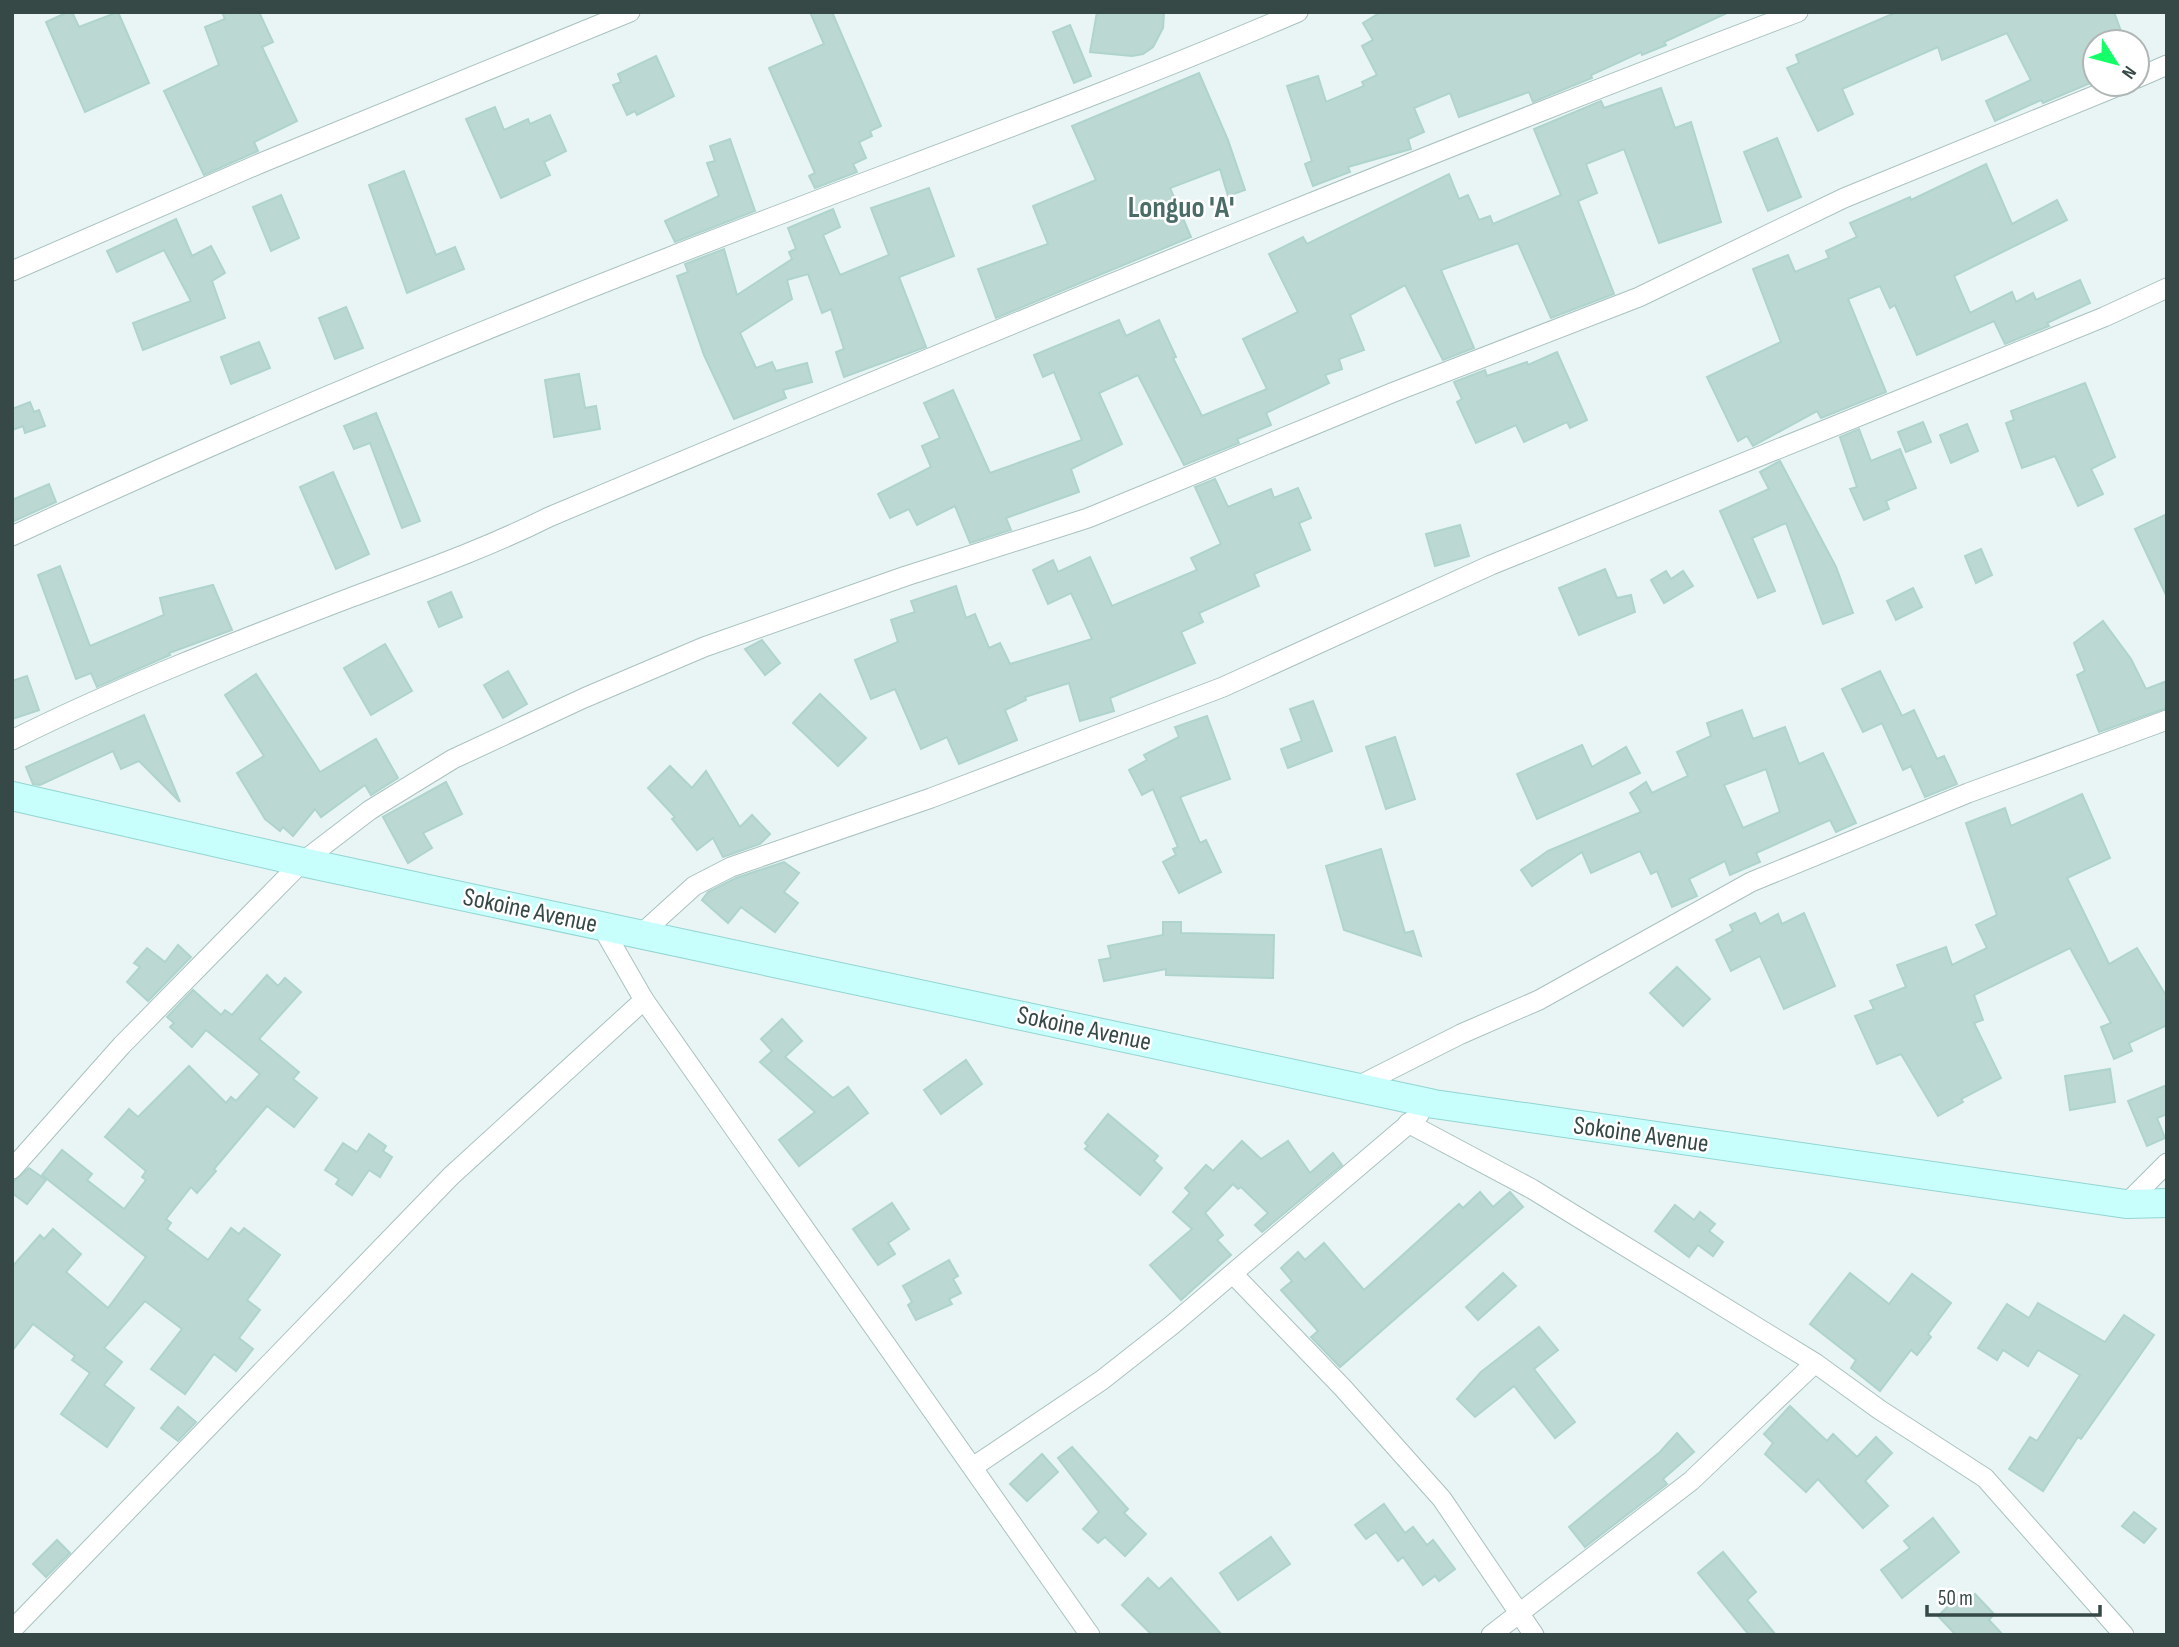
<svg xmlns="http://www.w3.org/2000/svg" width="2179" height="1647" font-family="'Sofia Sans Condensed',sans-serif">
  <rect width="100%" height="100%" fill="#e8f5f4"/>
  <g fill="#bcd8d3" stroke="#afd4cd" stroke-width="2" fill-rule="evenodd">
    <polygon points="68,12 72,12 79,27 118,12 149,83 85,112 46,22"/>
    <polygon points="222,12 259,12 273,42 262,47 297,121 254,142 258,151 204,175 164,91 219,65 205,27 225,19"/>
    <polygon points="810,12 832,12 881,126 870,131 872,136 859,142 866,158 853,164 857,172 815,188 809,176 815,173 769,68 824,44"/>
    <polygon points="1097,12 1164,12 1163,28 1153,47 1143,54 1132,56 1090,52"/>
    <polygon points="1381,12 1729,12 1664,42 1666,45 1642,55 1641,52 1591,75 1592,78 1533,102 1529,92 1459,117 1450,93 1414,108 1424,132 1408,139 1411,149 1348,167 1350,172 1313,186 1305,164 1312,161 1287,86 1318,76 1326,102 1364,86 1362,82 1377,75 1362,46 1373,40 1363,23"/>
    <polygon points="1897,12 2114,12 2125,42 2095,42 2095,81 2043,103 2041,100 1995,121 1986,101 2031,80 2007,33 1942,60 1938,47 1842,89 1853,114 1818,131 1787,68 1799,63 1796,55"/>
    <polygon points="1070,25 1091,76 1074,83 1053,32"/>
    <polygon points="656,56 674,96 637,115 635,111 627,115 613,85 621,82 618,74"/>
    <polygon points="1199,73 1228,140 1245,190 1228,196 1220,169 1170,188 1191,237 996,318 978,269 1048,244 1033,206 1096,180 1072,126"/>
    <polygon points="1661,88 1675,128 1691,122 1721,222 1659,243 1624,149 1586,164 1597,193 1578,201 1614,294 1551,318 1518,243 1441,270 1474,348 1443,360 1405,285 1350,315 1364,350 1339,359 1342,369 1325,375 1329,383 1266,413 1271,425 1237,439 1239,443 1184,465 1138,375 1099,393 1122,444 1071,469 1079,492 1006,518 1011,530 970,543 955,506 917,525 909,509 890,518 878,494 931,467 922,446 940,438 924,403 953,390 990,473 1082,440 1054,372 1043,377 1034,355 1119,320 1126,336 1159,320 1176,357 1173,358 1202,416 1267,389 1243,339 1298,312 1269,254 1303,237 1307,244 1449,174 1459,199 1468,195 1479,220 1490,216 1493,224 1561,195 1534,129 1601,101 1604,108"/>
    <polygon points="495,107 504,130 528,119 530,124 550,115 566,151 544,162 550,175 501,198 466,119"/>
    <polygon points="1777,138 1801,197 1768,211 1744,152"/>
    <polygon points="730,139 755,211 675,242 665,221 719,196 707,163 715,161 710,146"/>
    <polygon points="1986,164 2012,224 2057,200 2067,220 1954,276 1970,313 2012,292 2016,302 2033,293 2036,300 2080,280 2090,303 2047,323 2049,326 2005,344 1994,321 1917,355 1895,305 1890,308 1880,286 1848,299 1886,392 1821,418 1817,411 1753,446 1747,436 1738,441 1707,377 1781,342 1753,269 1788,255 1795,272 1829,258 1826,251 1857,237 1850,223 1910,197 1911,200"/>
    <polygon points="404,171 436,255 455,247 464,269 407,293 369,185"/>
    <polygon points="929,188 954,256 899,277 926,347 844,377 836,352 844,349 831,309 822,313 808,274 787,280 792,299 740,333 756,368 772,362 776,371 807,363 812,382 783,390 786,398 734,419 704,355 677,276 688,272 685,264 724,249 737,295 792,259 789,252 796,249 788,228 833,209 840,227 823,235 840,275 889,255 871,208"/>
    <polygon points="281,195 299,238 271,251 253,207"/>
    <polygon points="176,219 192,256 211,246 225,273 212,281 225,318 143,350 133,323 191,301 164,250 117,272 107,251"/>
    <polygon points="346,307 363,348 335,359 319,318"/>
    <polygon points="259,342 270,368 231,384 221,357"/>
    <polygon points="1557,352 1587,420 1570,428 1567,422 1524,442 1516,425 1476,443 1457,402 1462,399 1454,382 1485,370 1487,376 1527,362 1528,365"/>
    <polygon points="579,374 585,408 596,406 600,429 554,437 545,380"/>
    <polygon points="2085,383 2115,457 2091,469 2103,494 2078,506 2055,456 2022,468 2006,423 2014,420 2011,411"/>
    <polygon points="30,402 34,412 39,410 45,426 25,433 23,426 12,430 12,409"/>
    <polygon points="376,413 420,521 402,528 370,443 354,449 344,426"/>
    <polygon points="1923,422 1931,442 1906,452 1898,432"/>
    <polygon points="1967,424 1978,451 1951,463 1940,435"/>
    <polygon points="1859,429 1871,461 1900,449 1916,488 1886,501 1889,509 1864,520 1850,489 1857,487 1840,437"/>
    <polygon points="1780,461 1836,567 1853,613 1823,624 1786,523 1752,538 1775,591 1758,598 1720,511 1769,489 1760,472"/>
    <polygon points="333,472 369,554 336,569 300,487"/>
    <polygon points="1215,479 1228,507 1271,489 1274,498 1298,488 1311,518 1299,523 1310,550 1254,574 1259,586 1199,613 1203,622 1181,632 1195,663 1110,698 1114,711 1080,721 1069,683 1025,697 1026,700 1005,710 1017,740 959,764 947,737 921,749 895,689 871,699 855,660 898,642 891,620 915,612 911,601 956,586 966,618 975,614 989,648 1000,643 1010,664 1092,639 1071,593 1048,604 1033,570 1053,560 1058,572 1090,557 1112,606 1197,570 1191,558 1221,544 1195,487"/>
    <polygon points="49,484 56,502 12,522 12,500"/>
    <polygon points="2167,514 2167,597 2135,529"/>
    <polygon points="1460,525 1469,556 1435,566 1426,534"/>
    <polygon points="1981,549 1992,575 1976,583 1965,556"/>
    <polygon points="60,566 90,646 164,615 160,598 213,585 232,630 169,653 170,655 97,687 91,673 76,679 38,575"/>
    <polygon points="1605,569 1617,598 1631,595 1635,612 1579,635 1559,588"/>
    <polygon points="1666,571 1671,579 1683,571 1693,586 1664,603 1651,580"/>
    <polygon points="1913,588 1922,607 1896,620 1887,601"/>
    <polygon points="451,592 462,617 439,627 428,602"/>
    <polygon points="2103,621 2131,659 2146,689 2167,681 2167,708 2099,732 2077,675 2085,671 2074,643"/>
    <polygon points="762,640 780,663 765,675 745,649"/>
    <polygon points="385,644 412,691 371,715 344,668"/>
    <polygon points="508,671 527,704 503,718 484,685"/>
    <polygon points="1880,671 1902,716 1914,710 1937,759 1944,756 1957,784 1925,797 1911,766 1903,770 1882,723 1863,732 1842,689"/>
    <polygon points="256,674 320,772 376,739 398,778 371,795 365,785 321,817 315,809 293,836 283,827 280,831 265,819 237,773 264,756 225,695"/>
    <polygon points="27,676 39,710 12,719 12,681"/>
    <polygon points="820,694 866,738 838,766 793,723"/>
    <polygon points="1313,701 1332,751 1288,768 1281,749 1302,741 1290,709"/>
    <path d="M1742 710 1753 739 1785 727 1799 764 1823 753 1856 823 1836 832 1830 820 1821 824 1756 853 1760 862 1730 875 1725 861 1689 879 1697 896 1672 907 1657 871 1651 874 1640 851 1591 873 1582 852 1532 886 1521 870 1548 851 1641 812 1630 793 1646 782 1652 793 1688 776 1677 752 1711 736 1707 723ZM1766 769 1780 812 1743 828 1724 785Z"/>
    <polygon points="144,715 180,802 139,761 121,769 113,751 40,785 33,784 26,767"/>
    <polygon points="1207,716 1230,779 1180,797 1200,843 1206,840 1221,872 1179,893 1163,862 1176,855 1173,849 1178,847 1153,789 1142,795 1129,770 1147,760 1144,755 1179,737 1175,727"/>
    <polygon points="1395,737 1415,799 1386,809 1366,747"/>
    <polygon points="1582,745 1592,767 1626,747 1640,773 1537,819 1517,774"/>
    <polygon points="670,766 692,788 706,771 740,827 752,815 770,834 760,844 723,857 713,838 697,850 672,819 675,817 648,788"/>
    <polygon points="446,782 462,814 423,833 432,848 408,863 383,817"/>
    <polygon points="2082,794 2110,858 2067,878 2109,964 2137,948 2167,997 2167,1025 2129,1043 2132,1051 2114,1059 2101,1027 2111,1023 2070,948 1974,995 1983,1020 1974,1023 2001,1078 1961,1099 1963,1102 1938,1116 1901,1054 1877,1064 1855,1016 1874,1009 1870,1001 1906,987 1897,965 1946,947 1952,965 1987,948 1976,925 1997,915 1966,823 2005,808 2011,826"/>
    <polygon points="1381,849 1405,933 1413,931 1421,956 1344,930 1326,866"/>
    <polygon points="784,862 799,873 784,892 798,903 775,932 741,907 728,923 702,900 708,892 736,878"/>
    <polygon points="1755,913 1760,924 1778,914 1782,924 1804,913 1835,986 1784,1009 1760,956 1731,971 1716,940 1733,931 1730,925"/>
    <polygon points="1163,922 1181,922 1181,933 1274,935 1273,978 1166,975 1166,969 1104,981 1099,960 1111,958 1108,946 1163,935"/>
    <polygon points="178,945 191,957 148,1001 127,982 140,967 134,963 147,948 165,962"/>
    <polygon points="1677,967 1710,999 1683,1026 1650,993"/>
    <polygon points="267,975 278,986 285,978 301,992 259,1039 299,1072 293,1079 317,1098 294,1127 267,1106 214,1169 216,1171 197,1193 191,1187 166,1219 171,1223 167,1229 208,1260 231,1228 239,1234 244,1228 280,1255 247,1300 260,1310 239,1338 253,1349 236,1371 214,1354 185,1394 151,1369 182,1329 145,1301 104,1348 122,1362 104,1385 134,1408 107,1447 61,1414 90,1373 72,1360 75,1356 33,1324 12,1351 12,1267 40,1235 44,1239 53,1229 81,1254 66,1272 108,1308 146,1257 42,1175 62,1150 92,1174 87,1180 124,1209 146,1180 142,1177 146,1171 105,1137 129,1109 138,1117 189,1066 226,1103 231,1097 236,1101 260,1074 206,1030 192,1047 170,1027 174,1023 167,1017 193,990 221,1015 225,1010 232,1015"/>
    <polygon points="782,1019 802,1041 785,1057 833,1098 848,1087 868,1113 799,1166 779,1140 815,1112 760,1062 772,1051 761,1039"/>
    <polygon points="966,1060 982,1084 941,1114 924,1090"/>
    <polygon points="2110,1069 2115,1102 2070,1110 2065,1076"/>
    <polygon points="2167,1085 2167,1114 2157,1118 2165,1138 2147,1146 2128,1101"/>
    <polygon points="1108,1114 1158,1156 1154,1161 1162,1168 1140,1195 1085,1149 1088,1146 1085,1143"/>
    <polygon points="369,1134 386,1146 383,1151 392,1157 380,1177 369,1170 352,1195 336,1184 339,1179 325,1170 343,1143 357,1152"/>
    <polygon points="1242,1141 1261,1159 1288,1141 1310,1173 1333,1153 1342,1165 1262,1232 1255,1225 1268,1213 1241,1187 1238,1189 1233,1184 1205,1213 1223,1235 1217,1240 1231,1255 1181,1300 1150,1265 1192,1229 1173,1212 1190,1193 1185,1188 1206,1165 1213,1171"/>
    <polygon points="29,1168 46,1180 27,1204 12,1193 12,1183"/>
    <polygon points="1480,1192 1493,1207 1510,1192 1523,1207 1340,1367 1311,1337 1318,1331 1281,1290 1292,1281 1281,1268 1298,1252 1305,1260 1324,1243 1364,1290 1459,1204 1463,1208"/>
    <polygon points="892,1203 909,1229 888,1243 895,1254 878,1265 853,1229"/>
    <polygon points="1675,1205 1694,1220 1700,1212 1715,1224 1709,1231 1723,1242 1713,1256 1698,1245 1689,1257 1655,1231"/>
    <polygon points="949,1260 958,1276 953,1279 961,1293 949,1299 952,1304 916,1320 908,1305 912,1302 903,1286"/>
    <polygon points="1503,1273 1516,1286 1478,1320 1466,1307"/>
    <polygon points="1850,1273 1889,1304 1912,1274 1951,1303 1928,1334 1931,1337 1917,1355 1911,1350 1880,1391 1851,1368 1856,1360 1810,1324"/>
    <polygon points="2038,1303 2105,1342 2124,1315 2154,1335 2081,1439 2078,1437 2043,1491 2009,1469 2030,1437 2037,1441 2080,1375 2038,1350 2028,1366 2003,1350 1997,1360 1978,1348 2007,1304 2029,1318"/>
    <polygon points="1539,1327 1558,1350 1534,1369 1575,1422 1555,1438 1514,1386 1475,1417 1457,1399 1481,1372"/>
    <polygon points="1790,1406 1827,1441 1833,1434 1857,1457 1876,1437 1892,1453 1865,1481 1888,1506 1863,1528 1818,1479 1806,1492 1765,1454 1773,1443 1764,1434"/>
    <polygon points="178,1407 196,1422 178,1441 161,1428"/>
    <polygon points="1677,1433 1694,1452 1663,1479 1667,1484 1585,1547 1569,1527 1660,1452"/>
    <polygon points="1072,1447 1128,1509 1124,1513 1146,1534 1125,1556 1105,1537 1098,1543 1083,1529 1099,1512 1058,1458"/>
    <polygon points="1042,1454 1058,1472 1027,1501 1010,1484"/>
    <polygon points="1384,1504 1405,1533 1413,1527 1427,1545 1433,1540 1455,1569 1439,1581 1435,1576 1423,1585 1403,1557 1398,1561 1376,1532 1366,1539 1355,1525"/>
    <polygon points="2134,1512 2156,1529 2144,1543 2122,1526"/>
    <polygon points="1933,1518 1959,1552 1902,1598 1881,1570 1910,1548 1904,1541"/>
    <polygon points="1271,1537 1290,1564 1238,1600 1220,1573"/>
    <polygon points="57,1540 70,1553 46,1577 33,1564"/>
    <polygon points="1723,1552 1756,1592 1747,1600 1776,1635 1749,1635 1698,1573"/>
    <polygon points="1148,1578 1159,1589 1171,1578 1222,1635 1152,1635 1122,1605"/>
    <polygon points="1961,1594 1968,1601 1975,1594 1994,1614 1989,1620 2003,1635 1956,1635 1938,1616"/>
  </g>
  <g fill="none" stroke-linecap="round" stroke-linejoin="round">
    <g stroke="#a9c2bf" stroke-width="21">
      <g id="street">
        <polyline points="2137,78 2167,65"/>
        <polyline points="12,271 261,163 630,12"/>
        <path d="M12 536C228 436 446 344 667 258 878 175 1091 101 1298 12"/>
        <path d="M12 740C122 685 237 641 352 597 419 572 485 549 549 517 963 343 1378 172 1798 12"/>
        <polyline points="602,927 644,1000 1090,1635"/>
        <polyline points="640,935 694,886 731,867 931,798 1223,687 1491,565 2104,317 2167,288"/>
        <polyline points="1358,1086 1461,1034 1539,1000 1751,882 1968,793 2167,720"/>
        <polyline points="1408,1123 1532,1189 1815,1363 1880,1410 1985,1478 2124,1635"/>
        <polyline points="12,1169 122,1045 302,862 370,810 453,759 584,698 704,647 906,576 1088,518 1394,392 1639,297 1844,198 2123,84"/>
        <polyline points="2126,1204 2167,1163"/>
        <polyline points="1233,1274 1343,1388 1442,1499 1534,1635"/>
        <polyline points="973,1467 1102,1380 1172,1325 1419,1115"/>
        <polyline points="12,1630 451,1176 644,1000"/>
        <polyline points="1491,1635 1691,1481 1815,1363"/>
      </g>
    </g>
    <g stroke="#92d5d2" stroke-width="30">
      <polyline id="secondary" points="12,796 302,862 1434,1104 2126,1204 2167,1203"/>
    </g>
    <use href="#street" stroke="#fff" stroke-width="19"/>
    <use href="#secondary" stroke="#c8fffd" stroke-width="28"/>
  </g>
  <g text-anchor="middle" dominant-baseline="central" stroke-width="5" stroke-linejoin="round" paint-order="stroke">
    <g font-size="26" fill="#364946" stroke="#fff">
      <text transform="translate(530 911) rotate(12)">Sokoine Avenue</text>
      <text transform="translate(1084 1029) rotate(12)">Sokoine Avenue</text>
      <text transform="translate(1641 1135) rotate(8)">Sokoine Avenue</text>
    </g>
    <g font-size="30" font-weight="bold" fill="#4c6d67" stroke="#fff">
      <text x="1181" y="208">Longuo 'A'</text>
    </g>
  </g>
  <rect width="2179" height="1647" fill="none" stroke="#364946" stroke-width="28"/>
  <g transform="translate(2116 63) rotate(126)"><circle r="33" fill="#ffffff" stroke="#afb6b5" stroke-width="2"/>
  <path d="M0-5L12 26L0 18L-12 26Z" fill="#15ff69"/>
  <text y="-10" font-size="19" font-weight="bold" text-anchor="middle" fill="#364946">N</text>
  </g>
  <path d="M1927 1605v10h173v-10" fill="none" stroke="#364946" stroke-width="3.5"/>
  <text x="1938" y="1605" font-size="21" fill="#364946" stroke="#ffffff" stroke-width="5" paint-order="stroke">50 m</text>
</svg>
